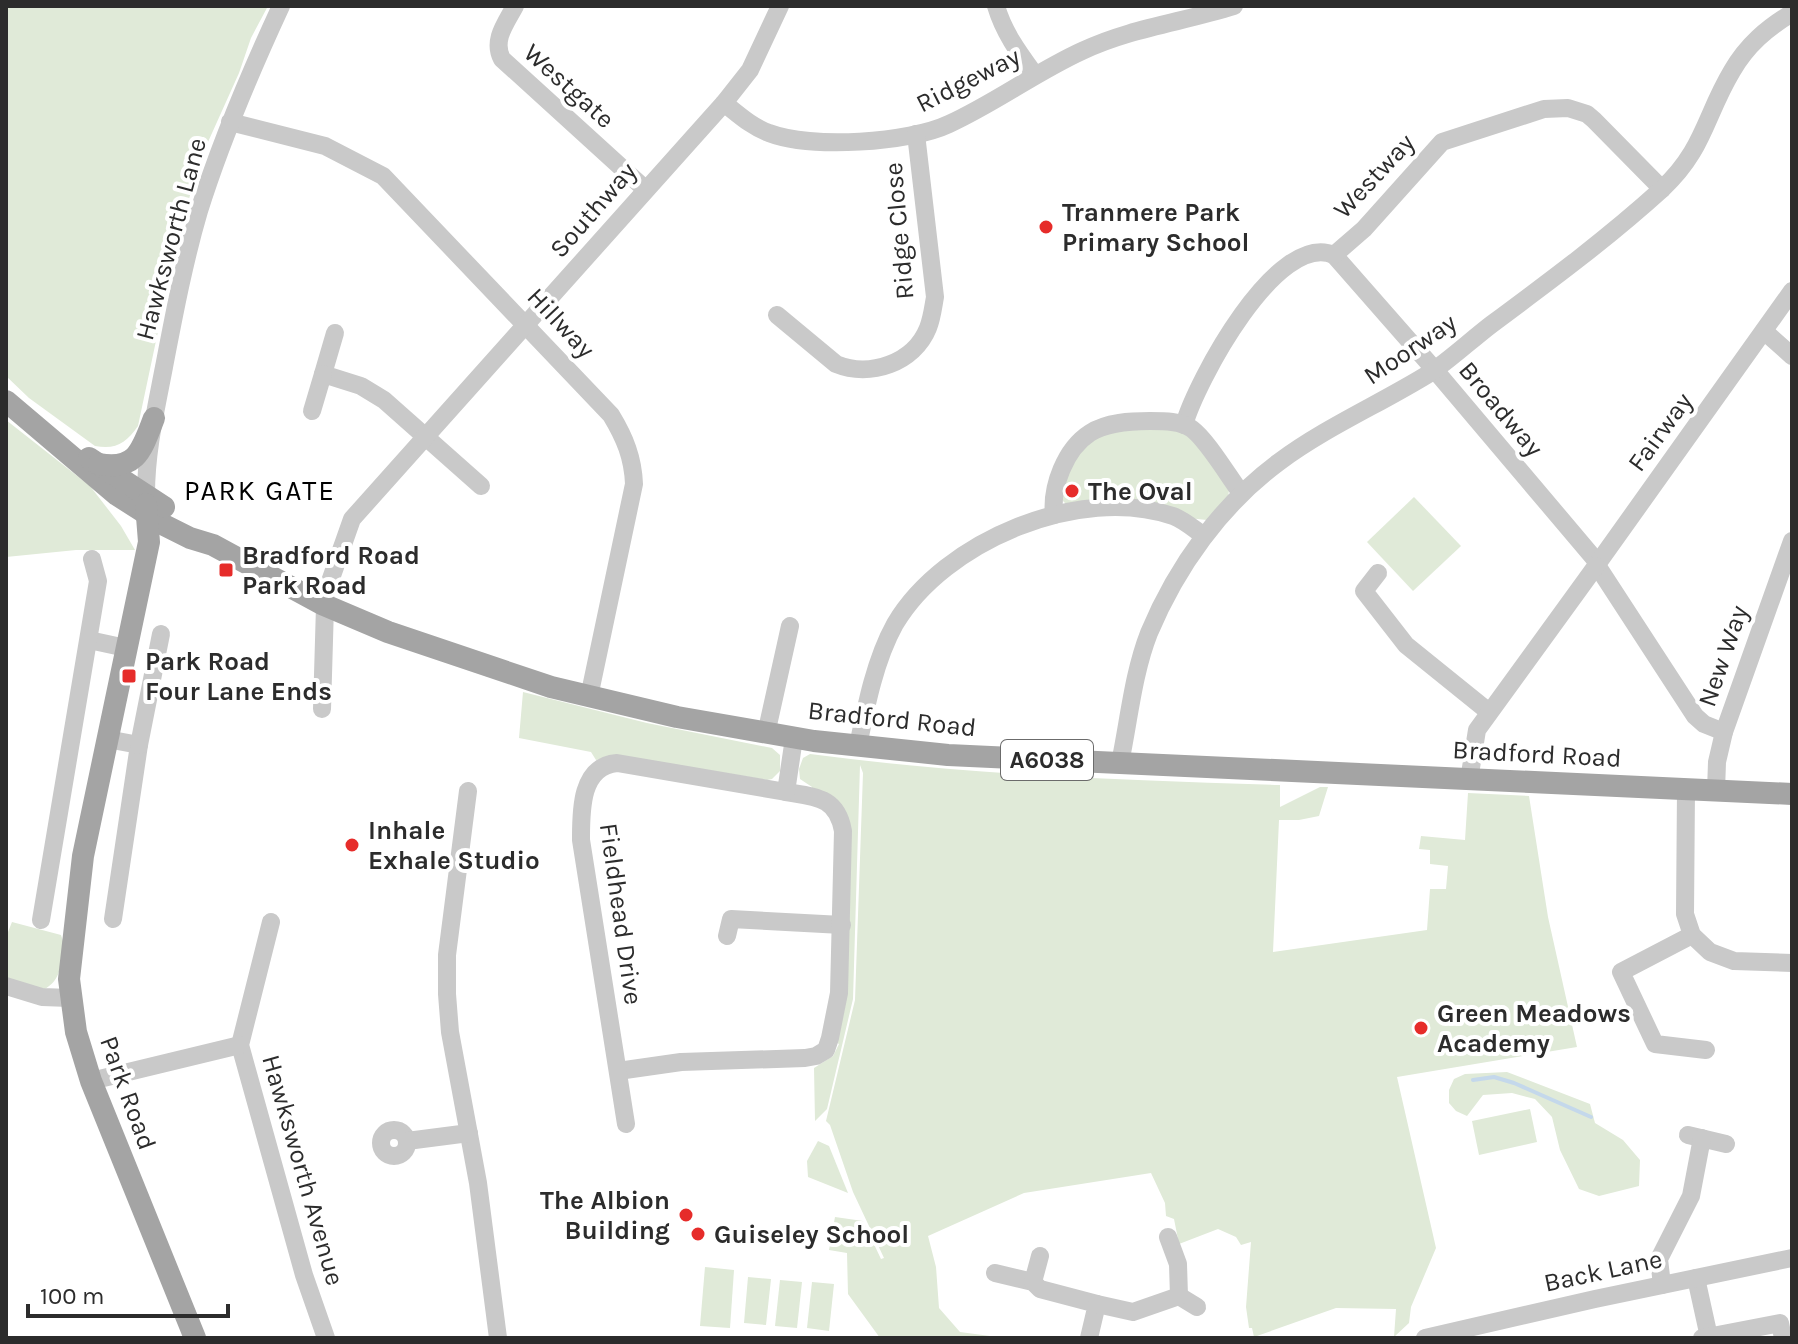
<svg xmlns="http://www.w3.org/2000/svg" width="1798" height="1344" font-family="Karla,sans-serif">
  <rect width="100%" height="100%" fill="#fff"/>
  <g fill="#e0ead8">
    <path d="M6 6H268L251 38 239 73 199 162 175 251 138 426C126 443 116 450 95 446L29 398 6 376Z"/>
    <polygon points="6,420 90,486 121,526 135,550 76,550 6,557"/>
    <polygon points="1157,426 1191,435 1229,490 1228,498 1207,520 1067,505 1063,501 1063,481 1076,453 1106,431"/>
    <polygon points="1414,497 1461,546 1413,591 1367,542"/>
    <polygon points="523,692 647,723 772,748 780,755 780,771 772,779 767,780 616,755 596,760 591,752 519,738"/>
    <path d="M810 754C966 775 1123 780 1280 785V807L1320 787H1328L1319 816 1299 820H1279L1273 952 1427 930 1430 889H1446L1448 866 1430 864V850L1419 849 1421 836 1465 840 1468 793 1529 796 1548 917 1577 1047 1397 1077 1436 1248 1411 1307 1409 1323 1394 1337 1396 1309 1336 1308 1254 1337 1252 1328H1249L1246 1307 1251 1242 1241 1245 1236 1237 1218 1229 1179 1244 1174 1219 1166 1216 1165 1203 1151 1173 1024 1193 928 1236 936 1267 939 1308 960 1332 1005 1338H880L848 1294 847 1253 829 1250 835 1217 863 1221 881 1259 884 1258 853 1192 830 1125 826 1121 855 1000 863 773 860 765 853 999 827 1109 815 1121 814 1068 833 1056 839 1044 835 1042 851 832 811 790 812 787 800 779 799 769 803 758Z"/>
    <path d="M12 922 61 935 63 941C61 961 63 980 43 990L6 978V937Z"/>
    <polygon points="1507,1072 1590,1104 1595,1123 1623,1140 1640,1160 1639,1186 1599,1196 1579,1189 1560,1150 1552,1117 1535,1099 1512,1093 1483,1095 1467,1116 1456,1111 1449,1103 1449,1090 1454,1079 1465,1074"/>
    <polygon points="1530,1109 1537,1142 1479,1155 1472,1121"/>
    <polygon points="818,1141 829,1146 848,1193 808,1177 807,1161"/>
    <polygon points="705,1267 734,1270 730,1328 700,1326"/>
    <polygon points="748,1277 771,1279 766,1325 744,1323"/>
    <polygon points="780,1280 802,1282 797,1328 775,1326"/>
    <polygon points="812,1282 834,1284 829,1331 807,1328"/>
  </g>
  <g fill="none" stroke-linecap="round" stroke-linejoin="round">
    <polyline stroke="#c4d8eb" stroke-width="4" points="1473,1080 1494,1077 1514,1083 1591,1117"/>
    <g stroke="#c9c9c9" stroke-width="18">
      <path d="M515 6C506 23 492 40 502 59L645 189"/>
      <path d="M996 6C1004 33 1019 53 1035 75"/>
      <path d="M724 103C738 114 752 127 769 133 811 149 909 143 949 124 995 103 1036 72 1082 51 1130 28 1184 22 1234 6"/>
      <path d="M230 122 325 146 383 176 611 415C625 438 633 458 634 484L589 697"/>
      <polyline points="1334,255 1434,369 1598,563 1598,567 1695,716 1704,724 1724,732"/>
      <path d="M777 315 836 364C870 378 914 363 928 328 932 318 933 308 935 297L916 134"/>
      <polyline points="1764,331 1792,356"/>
      <polyline points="335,333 323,374 361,386 384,400 481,486"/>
      <polyline points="312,411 323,374"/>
      <path d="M1184 425C1196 382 1277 230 1334 255L1364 229 1442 142 1544 109 1568 108 1587 114 1594 120 1662 189"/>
      <path d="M146 494C146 451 156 409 164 367 174 315 184 262 199 211 221 141 250 73 281 6"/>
      <path d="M1054 515C1051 487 1065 449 1090 433 1107 422 1131 421 1150 421 1164 421 1181 421 1192 429 1207 440 1229 477 1241 493"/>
      <polyline points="1598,563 1792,291"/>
      <polyline points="1378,573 1364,591 1406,645 1489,712"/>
      <polyline points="322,604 352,519 724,103 750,70 780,6"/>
      <polyline points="89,640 126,648"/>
      <polyline points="322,709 325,606"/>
      <polyline points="766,734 790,626"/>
      <polyline points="107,739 139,745 113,919"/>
      <polyline points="139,745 161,634"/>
      <path d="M858 746C866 706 875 660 895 624 944 541 1080 484 1173 516 1184 520 1194 529 1204 536"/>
      <path d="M1120 763C1129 720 1133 674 1149 633 1177 566 1221 505 1279 462 1326 427 1380 404 1430 373 1451 359 1471 340 1492 324 1550 281 1608 238 1662 189 1704 150 1705 116 1732 71 1747 45 1767 28 1792 13"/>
      <polyline points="1469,780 1477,730 1596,566"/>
      <polyline points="1686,789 1685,914 1692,935 1710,952 1734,961 1792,963"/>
      <polyline points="468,791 447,955 447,994 450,1032 478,1183 498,1338"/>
      <polyline points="1716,791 1717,762 1724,732 1792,541"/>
      <polyline points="41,920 98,581 92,559"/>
      <polyline points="271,922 240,1045 304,1275 326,1338"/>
      <polyline points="1692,935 1621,972 1655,1044 1706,1050"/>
      <polyline points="727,936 731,919 842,925"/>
      <polyline points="6,986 42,997 70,998"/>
      <path d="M618 1071 681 1062 805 1058 816 1056 826 1050 830 1038 839 993 843 831C837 797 816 797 786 792"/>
      <polyline points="91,1081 240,1045"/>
      <path d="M626 1124 581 840C581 812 580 766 617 763L786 792 794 738"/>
      <circle cx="394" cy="1143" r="13"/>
      <polyline points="1688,1135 1726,1144"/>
      <polyline points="407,1141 469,1133"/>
      <polyline points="995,1273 1033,1282 1040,1289 1097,1304 1089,1338"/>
      <polyline points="1696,1278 1709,1337"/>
      <polyline points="1033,1282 1040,1256"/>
      <polyline points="1662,1285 1659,1259 1691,1196 1702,1138"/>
      <polyline points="1179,1296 1197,1307"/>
      <polyline points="1097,1304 1133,1312 1179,1296 1178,1264 1168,1237"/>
      <polyline points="1425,1338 1595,1299 1792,1258"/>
      <polyline points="1702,1338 1780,1323 1783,1338"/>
    </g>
    <g stroke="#a4a4a4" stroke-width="22">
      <polyline points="6,401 117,495 164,525 190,538 213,545 322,604 388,632 551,687 677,717 814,741 948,755 1792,794"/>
      <polyline points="89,458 164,507"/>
      <path d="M99 464C137 471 142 449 154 418"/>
      <polyline points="146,504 149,542 83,856 69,979 76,1032 91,1081 195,1338"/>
    </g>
  </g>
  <g fill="#e62c2a" stroke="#fff" stroke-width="3">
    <circle cx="1046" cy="227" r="8"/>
    <circle cx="1072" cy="491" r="8"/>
    <rect x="218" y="562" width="16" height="16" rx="4"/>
    <rect x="121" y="668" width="16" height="16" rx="4"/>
    <circle cx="352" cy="845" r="8"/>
    <circle cx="1421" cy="1028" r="8"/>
    <circle cx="686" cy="1215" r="8"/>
    <circle cx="698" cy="1234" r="8"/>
  </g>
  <g text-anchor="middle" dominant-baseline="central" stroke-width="8" stroke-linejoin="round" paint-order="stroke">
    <rect fill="#fff" stroke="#6b6b6b" stroke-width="2" x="1001" y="740" width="92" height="40" rx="6"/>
    <g font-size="24" font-weight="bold" fill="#2c2c2c">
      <text x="1047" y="760">A6038</text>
    </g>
    <g font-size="26" fill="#2c2c2c" stroke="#fff">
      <text transform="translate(968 80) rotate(-27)">Ridgeway</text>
      <text transform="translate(569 86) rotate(42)">Westgate</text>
      <text transform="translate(1374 176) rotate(-47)">Westway</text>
      <text transform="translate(593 210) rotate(-49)">Southway</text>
      <text transform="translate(899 231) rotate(-95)">Ridge Close</text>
      <text transform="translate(171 239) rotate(-75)">Hawksworth Lane</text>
      <text transform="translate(561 323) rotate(47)">Hillway</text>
      <text transform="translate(1410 349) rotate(-34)">Moorway</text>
      <text transform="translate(1501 409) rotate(50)">Broadway</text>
      <text transform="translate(1660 432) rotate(-54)">Fairway</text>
      <text transform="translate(1723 656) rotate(-71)">New Way</text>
      <text transform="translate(892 719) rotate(6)">Bradford Road</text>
      <text transform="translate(1537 754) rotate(3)">Bradford Road</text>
      <text transform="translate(621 914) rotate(82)">Fieldhead Drive</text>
      <text transform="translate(128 1093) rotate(70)">Park Road</text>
      <text transform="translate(303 1170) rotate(74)">Hawksworth Avenue</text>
      <text transform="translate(1603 1271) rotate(-12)">Back Lane</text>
    </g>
    <g font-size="26" font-weight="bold" fill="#2c2c2c" stroke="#fff" text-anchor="start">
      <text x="1062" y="212">Tranmere Park<tspan x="1062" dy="30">Primary School</tspan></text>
      <text x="1088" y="491">The Oval</text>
      <text x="242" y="555">Bradford Road<tspan x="242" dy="30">Park Road</tspan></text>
      <text x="145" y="661">Park Road<tspan x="145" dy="30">Four Lane Ends</tspan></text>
      <text x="368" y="830">Inhale<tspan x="368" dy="30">Exhale Studio</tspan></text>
      <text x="1437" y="1013">Green Meadows<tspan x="1437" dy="30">Academy</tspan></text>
      <text x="670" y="1200" text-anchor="end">The Albion<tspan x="670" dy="30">Building</tspan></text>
      <text x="714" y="1234">Guiseley School</text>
    </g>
    <g font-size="28" letter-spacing="2" fill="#000" stroke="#fff">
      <text x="260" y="490">PARK GATE</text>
    </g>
  </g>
  <rect width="1798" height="1344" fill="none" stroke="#2c2c2c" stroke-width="16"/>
  <path d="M28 1304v12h200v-12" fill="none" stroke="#2c2c2c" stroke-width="4"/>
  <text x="40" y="1304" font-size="24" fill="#2c2c2c" stroke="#ffffff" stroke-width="6" paint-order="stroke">100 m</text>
</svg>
